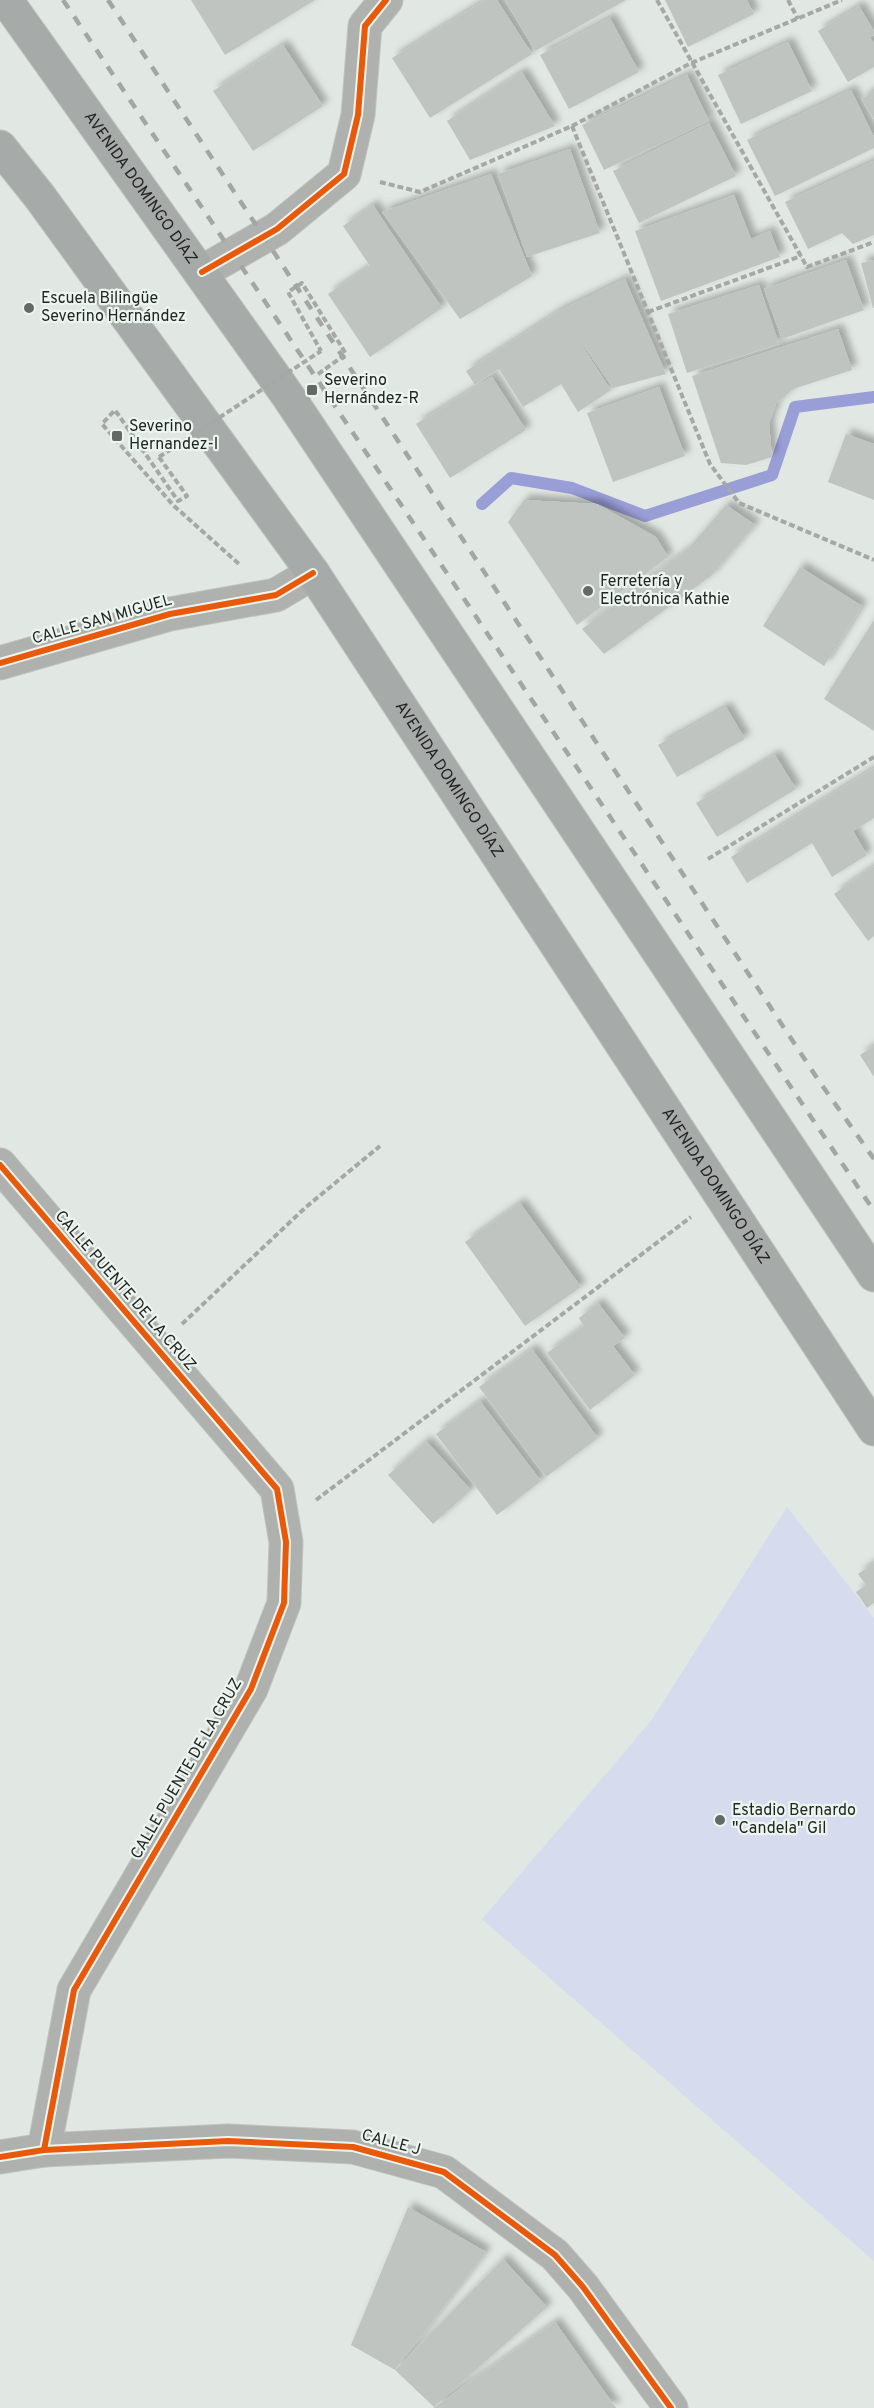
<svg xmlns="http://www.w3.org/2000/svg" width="874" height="2408" font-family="Overpass,sans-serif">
  <defs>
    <filter id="shadow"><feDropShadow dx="5.5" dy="-5.5" stdDeviation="3" flood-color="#0004"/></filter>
  </defs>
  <rect width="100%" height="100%" fill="#e1e7e3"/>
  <polygon fill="#d7dbee" points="787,1507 874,1618 874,2261 482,1919 651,1721"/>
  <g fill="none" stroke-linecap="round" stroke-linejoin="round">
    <polyline stroke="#9a9ed7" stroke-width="12" points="482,504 511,478 572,488 645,516 772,475 795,407 874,397"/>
  </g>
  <g fill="#c0c4c1" filter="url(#shadow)">
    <polygon points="191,0 315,0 225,55"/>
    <polygon points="485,0 497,0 532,54 430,118 392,58"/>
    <polygon points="505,0 626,0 535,51"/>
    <polygon points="665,0 747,0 754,14 688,47"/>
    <polygon points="859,6 874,31 874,35 870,38 874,43 874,67 848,82 818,31"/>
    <polygon points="610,18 639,72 569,109 540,55"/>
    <polygon points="788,42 812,91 741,124 718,75"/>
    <polygon points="283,45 323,106 253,151 213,91"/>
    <polygon points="522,72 555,126 470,160 447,121"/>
    <polygon points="687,75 709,121 604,170 582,125"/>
    <polygon points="851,90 874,137 874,148 775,196 747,140"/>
    <polygon points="874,91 874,119 861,99"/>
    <polygon points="709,123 736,176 639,223 613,171"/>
    <polygon points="570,149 600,233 527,257 498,174"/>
    <polygon points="874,161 874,235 853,244 842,233 808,249 785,202"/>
    <polygon points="491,174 532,276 460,319 382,212"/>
    <polygon points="734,195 751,239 770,231 780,257 661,301 635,231"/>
    <polygon points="373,205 442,308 370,357 328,294 370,266 343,226"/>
    <polygon points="846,260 864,310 782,339 764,289"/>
    <polygon points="874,260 874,308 873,308 861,263"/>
    <polygon points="625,279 666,374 613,388 564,318 611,390 578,412 561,384 523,407 499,369 475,385 466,371 559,311"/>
    <polygon points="759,285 779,344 687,373 668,314"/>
    <polygon points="838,329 852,370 793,389 776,404 769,423 772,457 746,465 721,463 692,376"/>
    <polygon points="492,377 526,430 450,478 416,424"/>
    <polygon points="659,387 685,456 613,482 587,413"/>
    <polygon points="846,434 874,444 874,500 828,482"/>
    <polygon points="524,500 597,504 656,537 668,557 577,625 508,522"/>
    <polygon points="726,505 755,525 711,576 604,654 582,629 688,549"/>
    <polygon points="800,567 862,606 824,666 763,626"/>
    <polygon points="874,620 874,731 824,699"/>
    <polygon points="726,707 745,739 677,777 658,745"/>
    <polygon points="775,755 796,789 717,837 696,803"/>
    <polygon points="874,768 874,818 853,831 867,855 832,877 812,843 747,883 731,857"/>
    <polygon points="874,866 874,936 868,941 834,894"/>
    <polygon points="874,1046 874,1077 860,1055"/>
    <polygon points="520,1203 581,1287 525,1326 465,1242"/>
    <polygon points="598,1303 625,1338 613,1346 635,1375 590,1410 547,1353 584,1326 579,1318"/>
    <polygon points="532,1349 598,1438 546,1477 479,1387"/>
    <polygon points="480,1401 541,1481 497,1515 436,1434"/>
    <polygon points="426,1441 471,1490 433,1524 388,1475"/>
    <polygon points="874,1563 874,1603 867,1608 856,1592 866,1585 858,1574"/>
    <polygon points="408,2207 486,2252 395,2370 351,2345"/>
    <polygon points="503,2259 547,2307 434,2407 395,2370"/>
    <polygon points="555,2322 616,2408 433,2408"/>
  </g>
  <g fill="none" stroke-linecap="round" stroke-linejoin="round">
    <g stroke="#bfc3c0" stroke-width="35">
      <g id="street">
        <polyline points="202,272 277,229 344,174 358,115 365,26 386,0"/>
        <polyline points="0,663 170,614 276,595 313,573"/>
        <polyline points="0,1165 277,1489 286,1542 284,1603 251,1689 74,1990 44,2150"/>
        <polyline points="0,2157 44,2150 228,2141 353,2147 444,2172 555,2255 583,2287 671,2408"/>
      </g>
    </g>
    <g stroke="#bfc3c0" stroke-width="35">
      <g id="primary">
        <path id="s1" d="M6 0 288 396 874 1275"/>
        <path id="s2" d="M0 147 40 197 313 573 874 1429"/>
      </g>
    </g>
    <g stroke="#a6a8a7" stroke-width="4" stroke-dasharray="6 3" stroke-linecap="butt">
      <polyline points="657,0 807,267 874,242"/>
      <polyline points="788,0 798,19"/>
      <polyline points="572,126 710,464 739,503 874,560"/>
      <polyline points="380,182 420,192 572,126 691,63 842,0"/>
      <polyline points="648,312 801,256"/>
      <polyline points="318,374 346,354 302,283 288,292 321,351"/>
      <polyline points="159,457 187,496 178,501 115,410 102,424 174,506 239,564"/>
      <polyline points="708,859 874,757"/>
      <polyline points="182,1324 306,1207 380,1146"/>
      <polyline points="316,1500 691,1217"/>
    </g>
    <use href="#street" stroke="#afb1af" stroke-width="33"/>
    <use href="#primary" stroke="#a6aaa8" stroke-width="33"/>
    <g stroke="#a4a6a4" stroke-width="4.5" stroke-dasharray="10 10" stroke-linecap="butt">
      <polyline points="63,0 874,1211"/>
      <polyline points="108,0 819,1081 874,1159"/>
    </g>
    <polyline stroke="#a6a8a7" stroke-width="4" stroke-dasharray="6 3" stroke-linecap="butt" points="159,457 321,351"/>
    <g stroke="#ecf6ef" stroke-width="10">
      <g id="cycleway">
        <polyline points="202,272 277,229 344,174 358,115 365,26 386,0"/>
        <polyline points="0,663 170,614 276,595 313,573"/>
        <polyline points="0,1165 277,1489 286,1542 284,1603 251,1689 74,1990 44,2150"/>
        <polyline points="0,2157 44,2150 228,2141 353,2147 444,2172 555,2255 583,2287 671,2408"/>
      </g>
    </g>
    <use href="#cycleway" stroke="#e8590c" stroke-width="6"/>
  </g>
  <g fill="#646866" stroke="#ecf6ef" stroke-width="2">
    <circle cx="29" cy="308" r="6"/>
    <rect x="306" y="384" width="12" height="12" rx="3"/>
    <rect x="111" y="430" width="12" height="12" rx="3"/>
    <circle cx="588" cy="591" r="6"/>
    <circle cx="720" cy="1820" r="6"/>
  </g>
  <g text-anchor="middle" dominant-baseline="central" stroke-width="4.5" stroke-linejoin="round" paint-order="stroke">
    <g font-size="16" fill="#212422" stroke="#ecf6ef">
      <text stroke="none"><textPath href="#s1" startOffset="231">AVENIDA DOMINGO DÍAZ</textPath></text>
      <text transform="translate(102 620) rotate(-16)">CALLE SAN MIGUEL</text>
      <text stroke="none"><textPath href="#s2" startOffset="776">AVENIDA DOMINGO DÍAZ</textPath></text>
      <text stroke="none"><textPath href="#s2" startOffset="1262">AVENIDA DOMINGO DÍAZ</textPath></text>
      <text transform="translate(125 1291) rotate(49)">CALLE PUENTE DE LA CRUZ</text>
      <text transform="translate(187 1769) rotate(-60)">CALLE PUENTE DE LA CRUZ</text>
      <text transform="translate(391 2143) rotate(15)">CALLE J</text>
    </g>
    <g font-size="16" fill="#212422" stroke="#ecf6ef" text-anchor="start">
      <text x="41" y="299">Escuela Bilingüe<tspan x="41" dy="18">Severino Hernández</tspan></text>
      <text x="324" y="381">Severino<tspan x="324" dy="18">Hernández-R</tspan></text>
      <text x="129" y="427">Severino<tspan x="129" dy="18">Hernandez-I</tspan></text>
      <text x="600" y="582">Ferretería y<tspan x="600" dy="18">Electrónica Kathie</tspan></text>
      <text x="732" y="1811">Estadio Bernardo<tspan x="732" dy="18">"Candela" Gil</tspan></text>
    </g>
  </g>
</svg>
